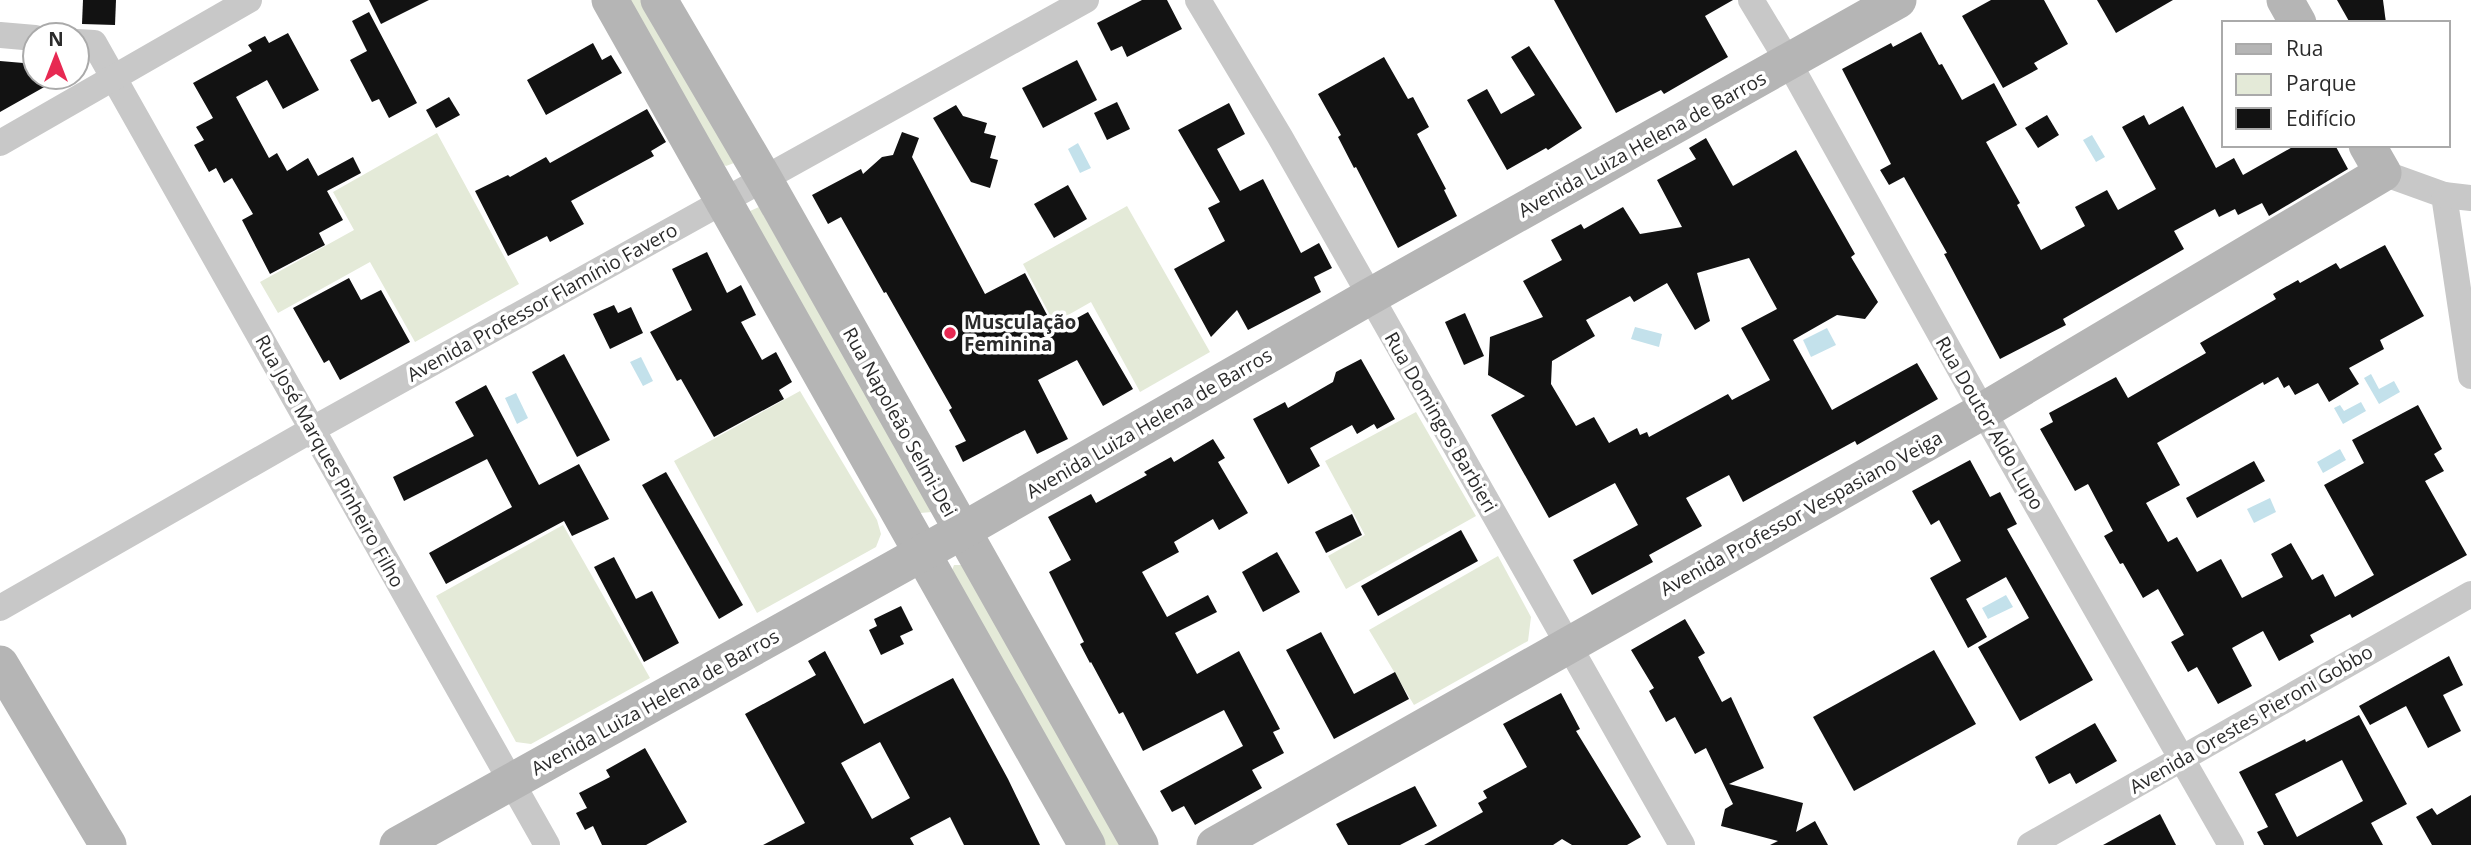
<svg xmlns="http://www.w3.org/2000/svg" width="2471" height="845" font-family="'Open Sans',sans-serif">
  <rect width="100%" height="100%" fill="#fff"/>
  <g fill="#e4ead8">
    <polygon points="625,0 646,0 734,163 726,166 718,161"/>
    <polygon points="437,133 519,284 415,342 370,262 278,313 260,282 354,230 333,192"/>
    <polygon points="1127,206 1210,352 1140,392 1091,302 1054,323 1023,264"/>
    <polygon points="759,207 932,512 920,513 753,228 750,211"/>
    <polygon points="800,391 877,520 881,534 876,547 757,613 674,461"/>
    <polygon points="1416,412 1476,516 1346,589 1328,556 1365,535 1325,461"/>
    <polygon points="563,525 650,678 531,744 516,742 436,596"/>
    <polygon points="1498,556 1531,617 1528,641 1414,705 1369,630"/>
    <polygon points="954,565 962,565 1125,845 1105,845 951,573"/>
  </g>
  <g fill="#c3e1eb">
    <polygon points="2092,135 2105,157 2096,162 2083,140"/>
    <polygon points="1078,143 1091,168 1080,173 1068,149"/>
    <polygon points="1635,327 1662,334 1659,347 1631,339"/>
    <polygon points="1827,328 1836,345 1811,357 1803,340"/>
    <polygon points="641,357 653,381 643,386 630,362"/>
    <polygon points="2371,374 2379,389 2394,381 2400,392 2379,404 2364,378"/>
    <polygon points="516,393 528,418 517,424 505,398"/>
    <polygon points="2361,402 2366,411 2343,424 2334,408 2340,405 2344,411"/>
    <polygon points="2340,449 2346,460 2323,473 2317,462"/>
    <polygon points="2270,498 2276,512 2254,523 2247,509"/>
    <polygon points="2006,595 2013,607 1988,619 1982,608"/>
  </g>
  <g fill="#121212" fill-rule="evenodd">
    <polygon points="83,0 116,0 115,25 82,24"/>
    <polygon points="369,0 429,0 381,24"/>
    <polygon points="1142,0 1167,0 1182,29 1127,57 1122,46 1111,51 1097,23"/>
    <polygon points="1554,0 1733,0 1705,16 1728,57 1664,94 1661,90 1616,113"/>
    <polygon points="1991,0 2044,0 2068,44 2034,63 2038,69 2003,88 1962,16"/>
    <polygon points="2097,0 2173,0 2116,33"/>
    <polygon points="2337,0 2383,0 2386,23 2350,23"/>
    <polygon points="369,12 417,103 389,118 379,99 372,102 350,60 367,51 352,21"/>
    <polygon points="1921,32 1939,65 1942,64 1962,100 1994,83 2017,125 1986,142 2020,203 2017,205 2041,250 2085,226 2075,207 2107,190 2118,210 2156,189 2122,127 2144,115 2149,125 2183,106 2216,168 2234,158 2243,175 2296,145 2335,145 2348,169 2269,216 2262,203 2238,215 2235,209 2219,217 2215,209 2174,231 2184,249 2063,319 2066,325 2000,359 1944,254 1947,253 1904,177 1889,185 1880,170 1891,164 1842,69 1891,43 1893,47"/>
    <polygon points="288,33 319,90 283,109 267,80 236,97 269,158 277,153 287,171 308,158 318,176 353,157 361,173 327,191 343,220 319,233 325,245 270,274 242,220 253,214 232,178 224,183 216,168 209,172 194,145 204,140 196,127 213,118 193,83 252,51 248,45 265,36 269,43"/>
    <polygon points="593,43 602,60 611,55 622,73 546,115 527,80"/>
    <polygon points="1529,46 1582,128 1548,150 1546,148 1507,170 1467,100 1487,89 1501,114 1535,95 1511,57"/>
    <polygon points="1384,57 1408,99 1413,97 1429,127 1417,134 1446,189 1444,190 1457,216 1398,248 1356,167 1354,168 1338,137 1341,135 1318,94"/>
    <polygon points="1077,60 1097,100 1043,128 1022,88"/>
    <polygon points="0,61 35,64 35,77 62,77 0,112"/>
    <polygon points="449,97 460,115 436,128 426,110"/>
    <polygon points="1117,102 1130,129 1107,140 1094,113"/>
    <polygon points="1229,103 1245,134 1217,149 1240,191 1263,179 1301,253 1319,243 1332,268 1314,277 1321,292 1248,330 1237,310 1211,337 1174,269 1225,241 1208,208 1220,202 1178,130"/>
    <polygon points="956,105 963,116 987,123 984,133 996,136 990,158 998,160 990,188 971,182 933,118"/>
    <polygon points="647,109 666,142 651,151 654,156 571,201 584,224 550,242 547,236 508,256 475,191 508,175 510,177 546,157 550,163"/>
    <polygon points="2047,115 2059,135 2038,148 2025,128"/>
    <polygon points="902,132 919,138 912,157 985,294 1025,273 1055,330 1088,312 1133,389 1103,406 1077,360 1038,380 1068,439 1037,454 1025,430 963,462 955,446 966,441 949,410 952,408 886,292 884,293 841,217 828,224 812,195 861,169 863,174 882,157 893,155"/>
    <path d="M1706 138 1733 186 1796 150 1855 254 1851 257 1878 302 1865 319 1837 315 1793 340 1832 410 1917 363 1938 399 1857 445 1855 441 1743 502 1729 475 1686 498 1702 526 1649 555 1653 562 1592 595 1573 560 1638 525 1615 483 1549 518 1491 415 1525 396 1488 375 1490 337 1543 317 1523 281 1562 260 1551 240 1581 224 1584 229 1623 207 1640 234 1682 227 1657 180 1696 159 1689 148ZM1749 258 1777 309 1741 328 1770 380 1732 400 1728 394 1649 437 1647 432 1640 435 1637 428 1609 443 1594 417 1576 426 1551 384 1552 361 1595 336 1586 320 1630 296 1634 302 1667 283 1695 330 1710 321 1697 273Z"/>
    <polygon points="1068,185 1087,219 1054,238 1034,204"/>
    <polygon points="2385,245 2424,316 2380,340 2384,349 2349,368 2359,384 2329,402 2318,383 2295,395 2289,385 2284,388 2278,377 2264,385 2263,382 2157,443 2180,485 2146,503 2168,542 2177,537 2197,572 2221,559 2242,598 2283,577 2271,554 2291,543 2312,580 2323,574 2335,597 2374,575 2324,485 2364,463 2352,440 2418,405 2442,449 2434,454 2444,471 2425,481 2467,555 2352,618 2350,614 2310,635 2314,642 2279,661 2263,631 2232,648 2252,686 2218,704 2197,667 2188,672 2171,642 2184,635 2158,589 2143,598 2123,563 2120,564 2104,536 2113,531 2088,484 2075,491 2040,429 2053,422 2049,413 2116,377 2128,398 2206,353 2200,343 2276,299 2273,294 2298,280 2300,283 2336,263 2340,269"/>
    <polygon points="707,252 727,293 741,285 756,315 741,322 762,360 776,352 792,382 779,390 784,399 714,437 681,379 677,381 650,332 692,310 672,269"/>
    <polygon points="349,278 361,300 381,290 410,342 340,380 329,360 324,363 293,308"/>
    <polygon points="614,305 618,313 631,307 643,333 610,349 593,314"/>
    <polygon points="1465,313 1484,356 1464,365 1445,322"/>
    <polygon points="564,354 610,440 577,457 532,372"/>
    <polygon points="1361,359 1395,419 1377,429 1374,424 1357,434 1352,425 1310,448 1320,466 1288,484 1253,419 1285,402 1288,408 1333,382 1336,372"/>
    <polygon points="486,385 539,485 579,464 609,519 572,536 564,521 446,584 429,553 512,507 487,459 404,501 393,477 474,436 455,402"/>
    <polygon points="1213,439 1225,458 1218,462 1248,513 1219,530 1213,519 1174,542 1179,552 1142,572 1167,617 1208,595 1217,612 1175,633 1197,674 1239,651 1280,729 1273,732 1284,753 1252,770 1262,788 1195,825 1184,806 1172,812 1160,791 1243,746 1224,710 1143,751 1123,712 1119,714 1091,662 1090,663 1080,644 1084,642 1049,572 1071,560 1048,517 1091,494 1096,503 1147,475 1144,472 1171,457 1174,462"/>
    <polygon points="1970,460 1990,497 2000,492 2017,524 2007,529 2093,680 2020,721 1978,647 2029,618 2006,577 1966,599 1987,637 1968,648 1930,578 1961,561 1939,520 1931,525 1912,491"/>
    <polygon points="2254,461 2265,481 2197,518 2186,498"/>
    <polygon points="666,472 743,605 719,619 642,485"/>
    <polygon points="1352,514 1362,535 1326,553 1315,532"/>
    <polygon points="1461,530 1478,561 1378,616 1361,586"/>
    <polygon points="1277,552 1300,592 1263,612 1242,572"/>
    <polygon points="614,557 636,599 652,591 679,643 644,662 594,567"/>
    <polygon points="901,606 913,630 900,636 904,644 881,655 869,630 877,626 874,619"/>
    <polygon points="1685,619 1705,653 1698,657 1722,702 1731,697 1764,768 1729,784 1803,803 1796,832 1815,821 1828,845 1770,845 1778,841 1721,826 1725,809 1733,804 1706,748 1695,754 1675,717 1666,722 1649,691 1654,688 1631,650"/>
    <polygon points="1321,632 1354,694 1395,672 1409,699 1334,739 1286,650"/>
    <polygon points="1934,650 1976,724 1854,791 1813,717"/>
    <path d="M825 651 864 724 953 678 1008 779 1040 845H964L950 817 910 838 914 845H763L805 823 745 714 816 675 808 661ZM880 742 910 798 872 819 841 763Z"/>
    <polygon points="2449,656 2463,685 2443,695 2461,731 2428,748 2406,706 2370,725 2359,706"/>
    <polygon points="1561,693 1580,729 1576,731 1641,837 1627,845 1572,845 1562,839 1553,845 1424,845 1483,812 1478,803 1487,798 1483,791 1527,767 1503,724"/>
    <path d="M2359 715 2407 804 2371 823 2383 845H2264L2257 832 2268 827 2239 772 2305 739 2306 742ZM2342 760 2363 801 2297 837 2275 794Z"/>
    <polygon points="2095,723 2117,761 2076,784 2070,773 2049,784 2035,757"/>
    <polygon points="645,748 687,822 646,845 602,845 593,826 585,830 576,813 587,808 579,793 610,777 606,770"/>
    <polygon points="1415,786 1437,826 1400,845 1348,845 1336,824"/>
    <polygon points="2471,795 2471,845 2432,845 2416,817 2432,808 2437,815"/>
    <polygon points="2160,814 2176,845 2103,845"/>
  </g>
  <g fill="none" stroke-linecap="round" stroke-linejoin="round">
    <g stroke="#c8c8c8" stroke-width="26">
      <polyline points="1198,0 1280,137 1682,845"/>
      <polyline points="1751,0 1789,63 1983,411 2231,845"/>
      <polyline points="0,35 35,38"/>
      <polyline points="77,42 94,43 547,845"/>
      <polyline points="0,143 249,0"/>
      <polyline points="2383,173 2444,195 2471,376"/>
      <polyline points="2444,195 2471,198"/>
      <polyline points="0,608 313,429 1086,0"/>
      <polyline points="2030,845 2471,594"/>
    </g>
    <g stroke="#b5b5b5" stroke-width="37">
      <polyline points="610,0 1087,845"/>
      <polyline points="659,0 764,179 1140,845"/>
      <polyline points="2285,0 2298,23"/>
      <polyline points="0,664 108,845"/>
      <polyline points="398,845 962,531 1369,297 1898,0"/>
      <polyline points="1215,845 1983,411 2383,173 2367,145"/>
    </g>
  </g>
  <circle fill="#e72952" stroke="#fff" stroke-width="2.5" cx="950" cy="333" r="7"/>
  <g text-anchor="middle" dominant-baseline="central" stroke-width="7" stroke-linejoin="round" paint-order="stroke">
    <g font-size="19" fill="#2b2b2b" stroke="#fff">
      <text transform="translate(1642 144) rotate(-29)">Avenida Luiza Helena de Barros</text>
      <text transform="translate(542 302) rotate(-29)">Avenida Professor Flamínio Favero</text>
      <text transform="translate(900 422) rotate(61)">Rua Napoleão Selmi-Dei</text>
      <text transform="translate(1441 422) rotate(60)">Rua Domingos Barbieri</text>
      <text transform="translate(1149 423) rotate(-30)">Avenida Luiza Helena de Barros</text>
      <text transform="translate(1990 423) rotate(60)">Rua Doutor Aldo Lupo</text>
      <text transform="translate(330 461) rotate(61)">Rua José Marques Pinheiro Filho</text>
      <text transform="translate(1801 513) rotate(-29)">Avenida Professor Vespasiano Veiga</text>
      <text transform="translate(655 702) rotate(-29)">Avenida Luiza Helena de Barros</text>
      <text transform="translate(2251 719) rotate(-30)">Avenida Orestes Pieroni Gobbo</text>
    </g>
    <g font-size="19" font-weight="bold" fill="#2b2b2b" stroke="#fff" text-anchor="start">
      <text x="964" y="322">Musculação<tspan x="964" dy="22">Feminina</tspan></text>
    </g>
  </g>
  <rect x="2222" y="21" width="228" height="126" fill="#ffffff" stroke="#aaaaaa" stroke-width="2"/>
  <rect x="2236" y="44" width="35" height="10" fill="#b5b5b5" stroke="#aaaaaa" stroke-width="2"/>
  <text x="2286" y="56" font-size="21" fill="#2b2b2b">Rua</text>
  <rect x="2236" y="74" width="35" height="21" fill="#e4ead8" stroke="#aaaaaa" stroke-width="2"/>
  <text x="2286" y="91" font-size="21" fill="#2b2b2b">Parque</text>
  <rect x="2236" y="108" width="35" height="21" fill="#121212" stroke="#aaaaaa" stroke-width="2"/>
  <text x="2286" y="126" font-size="21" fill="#2b2b2b">Edifício</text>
  <g transform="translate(56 56)"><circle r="33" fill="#ffffff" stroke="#aaaaaa" stroke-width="2"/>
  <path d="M0-5L12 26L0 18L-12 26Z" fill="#e72952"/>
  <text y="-10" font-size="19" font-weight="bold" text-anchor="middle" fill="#2b2b2b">N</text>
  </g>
</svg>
